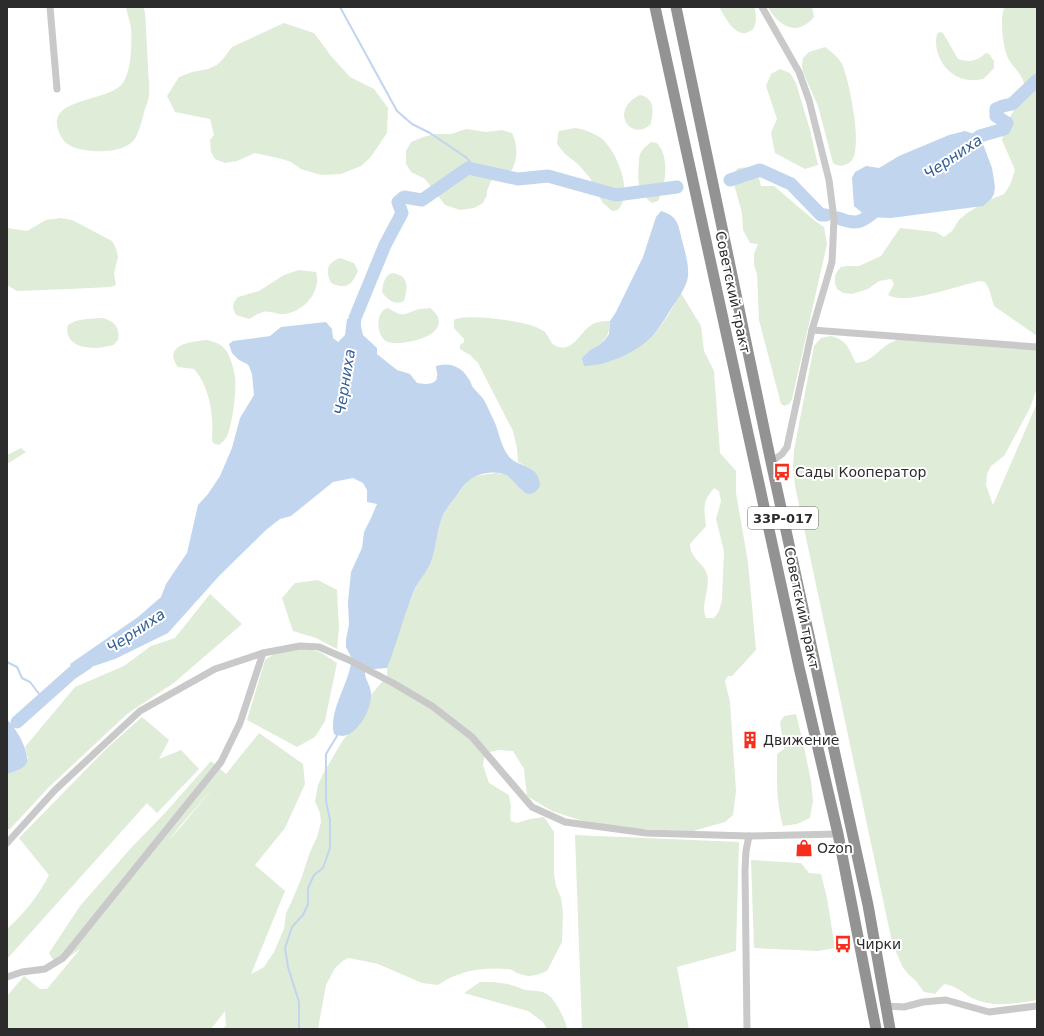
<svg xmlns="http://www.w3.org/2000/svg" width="1044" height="1036" font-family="'DejaVu Sans',sans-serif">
  <rect width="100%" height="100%" fill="#fff"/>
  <g fill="#dfecd8" fill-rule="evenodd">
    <path d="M126 7H143L145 12C146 30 147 48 148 67 148 75 150 85 149 94 149 102 144 109 143 117 141 124 139 130 136 137 127 155 84 154 69 145 62 141 58 132 57 124 55 98 108 101 122 84 132 72 132 42 131 28 130 21 127 14 126 7Z"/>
    <path d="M719 7H755L756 20 754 28C752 30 749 32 746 33 733 35 724 15 719 7Z"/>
    <path d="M768 7H812L814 17C797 37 779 27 768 7Z"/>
    <path d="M1005 7H1037V336L994 306 989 289 985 282 980 281C958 285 907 306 888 295L894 284 891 279 879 281 868 289 852 294 843 293 837 289 835 283V276L838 270 841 267 847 266H859L881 256 900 228 936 232 944 237 952 231 959 220 966 214 984 202 1004 194 1010 185 1015 170 1002 140C1004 132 1006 124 1010 117 1015 108 1024 100 1025 90 1025 76 1014 69 1008 58 1003 49 999 16 1005 7Z"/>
    <polygon points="284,23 314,33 331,56 350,77 374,89 388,108 387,133 370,158 361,166 341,174 321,175 301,169 291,162 282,159 255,153 237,161 225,163 215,159 211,152 210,140 214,135 210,119 175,112 167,96 179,77 192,72 208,69 217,65 223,59 232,47"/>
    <path d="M940 32 943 33 958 59C970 63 977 61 986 53L989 54 994 61V68C991 71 987 76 983 79 979 80 975 80 970 80 948 79 932 55 937 34Z"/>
    <path d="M825 47C832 52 838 57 842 64 849 80 863 146 852 160 851 162 847 164 845 165 840 166 838 166 833 163L818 106 803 72 802 65 803 58 809 52Z"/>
    <polygon points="780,69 790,73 796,83 810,130 818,165 805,169 775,153 771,133 777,119 766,86 771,74"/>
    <path d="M640 95C656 99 653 111 651 124 631 143 608 110 640 95Z"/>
    <path d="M575 128C583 129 594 133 601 138 617 151 634 193 618 210L612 211 602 202 590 178 578 164 565 154 557 144 558 134 559 131Z"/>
    <path d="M466 129 486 132 502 130 512 133C518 146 518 157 512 170L491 181 487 191V195L483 203 474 208 460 210 445 205 425 179 411 172 406 164V151L411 142 423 137 435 134H451Z"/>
    <path d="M651 142 657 143C670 158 666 184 658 201L652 203C638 193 637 179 639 163 639 159 639 154 642 151 644 147 648 145 651 142Z"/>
    <path d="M751 167C758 171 759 178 761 186H774L815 221 824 227 827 244 792 399 790 403 785 406 781 404 759 320 757 274 754 265V254L758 244 750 243 743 230 742 213 734 184 735 172 738 168Z"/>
    <polygon points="61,218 72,220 112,241 116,248 118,257 114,273 116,285 110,287 70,289 17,291 7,285 7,228 27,231 46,220"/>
    <path d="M340 258 354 263 358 271C352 285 346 290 331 283 325 270 327 263 340 258Z"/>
    <path d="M299 270 316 272C322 292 303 312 284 314 278 315 269 310 263 312 258 313 253 317 249 319L236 315 233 308 234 302 238 297 259 291 284 275Z"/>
    <path d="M392 273C409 275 408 287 404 301 394 306 387 299 382 292 383 284 384 276 392 273Z"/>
    <path d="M681 293 701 326 704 351 714 371 720 453 736 471V493L748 562 756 650 732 676H728L725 681 730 702 736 791 733 815 725 822 693 831 634 829 598 824 580 820 552 811 527 796 524 769 513 751 499 750 485 753 483 765 489 783 509 795 511 807 510 817 511 821 517 823 530 819 544 817 554 832V874L556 886 561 898 563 913 562 942 547 971C536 975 531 978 520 974 516 973 513 970 509 969 483 967 459 970 438 985L422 983 378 964 349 958 344 960 335 968 326 985 318 1029H222L226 1026 225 1011 211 1029H7V996L24 976 40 989H47L81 948 57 966 49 953 80 906 131 848 164 814 211 761 226 774 259 733 303 764 305 784 285 828 255 865 285 891 251 974 264 967 274 952 284 929 286 913 291 903 301 879 310 852 317 837 321 822 320 813 315 801 318 785 323 774 343 740 348 734 359 726 369 706 371 695 387 676V668L404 615 414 591 432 559 441 519 446 510 463 487 469 480 476 476 495 473 504 474 512 479 523 492 533 470 518 462 517 448 513 431 478 363 470 355 460 349V345L464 342V339L454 328V320C465 313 525 321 538 328 540 329 544 331 545 332 550 338 550 345 559 347 573 351 580 333 590 326 596 321 603 321 610 321 609 338 605 342 590 350L603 363C621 357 640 349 654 334 665 323 673 306 681 293ZM714 488 719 491 721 501 716 519 724 551 722 600 719 611 714 618H706C700 604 711 589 707 574 704 565 696 561 692 553 691 551 690 547 690 544L706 526C704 509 702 502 714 488ZM219 781 168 842 180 826Z"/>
    <path d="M388 308C402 316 401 316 416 310 420 308 425 309 430 308 435 312 441 318 438 326 434 339 397 347 386 341 376 335 375 311 388 308Z"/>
    <path d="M103 318C115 322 120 327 118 340 116 342 115 344 113 345 111 346 106 346 104 347 88 350 63 346 68 325 78 318 91 319 103 318Z"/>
    <path d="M831 336C847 340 849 349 856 363 869 362 874 355 883 348 891 341 900 339 909 336L1037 349V388L1030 408 1004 456 991 466 987 474 986 485 993 505 1037 403V1000C1015 1004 993 1008 972 998 963 993 955 985 944 984L935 994 924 992 916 981 908 974 902 966 892 942 795 486 793 466 794 450 814 346 821 338Z"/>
    <path d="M208 340C213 342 220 343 224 348 230 354 234 369 235 377 237 389 232 429 226 438 224 441 221 443 219 445L213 443 212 440C214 417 210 387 194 369L178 367C162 344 193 341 208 340Z"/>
    <polygon points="21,448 26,452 7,464 7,455"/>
    <polygon points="318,580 337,590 339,628 337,649 316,638 293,631 282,598 295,583"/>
    <polygon points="210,594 242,624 175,682 127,714 49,787 10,829 7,829 7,774 19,770 28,758 25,747 75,687 124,666 151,646 175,638"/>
    <polygon points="299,647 320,652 337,663 325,721 315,737 297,747 247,720 265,660 280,650"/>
    <path d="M796 714 804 747 811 781 813 801 810 818 797 824 783 826C776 802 777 779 777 754L784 749 780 722 784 716Z"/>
    <path d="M142 717 169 740 159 759 181 750 199 769 157 813 147 803 7 959V929C24 914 39 895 49 875L19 838 107 748Z"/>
    <polygon points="575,835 739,842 736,951 677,967 689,1029 582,1029"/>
    <polygon points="751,860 801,863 809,873 821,874 827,898 835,948 818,951 754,948"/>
    <path d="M480 982C490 982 500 982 511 985 516 986 521 989 526 990 533 991 540 990 547 994 555 999 566 1020 567 1029H547L543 1022 528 1011 464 993Z"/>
  </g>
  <g fill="#c1d5ee">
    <polygon points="965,131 980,136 992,168 995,187 994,194 991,199 983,206 891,218 867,217 854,206 852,178 855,172 866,166 879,168 899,156 949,135"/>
    <path d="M661 211C678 216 678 224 682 240 685 252 689 264 688 276 687 285 680 296 675 303 668 313 662 325 654 334 640 351 607 366 584 366L582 358 590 350 599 345 605 340 609 334 610 321 616 312 643 257 656 217Z"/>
    <path d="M355 318 360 322 363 335 377 348V354L397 370 410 374 417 383C423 384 436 386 437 377 438 373 436 370 436 366 449 362 461 366 468 378 470 380 471 383 472 386 475 391 481 395 484 400 488 407 491 415 495 423 499 433 501 445 507 454 516 469 539 462 540 486 527 507 517 481 506 475 496 470 479 473 471 479 465 483 461 489 457 495 451 503 444 511 441 520 437 533 436 546 432 559 428 571 418 581 413 593 403 618 397 643 387 668L375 669 367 668C361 677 371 683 371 694 372 708 359 734 343 736 340 736 337 735 334 734 329 715 343 692 348 675 350 670 351 664 352 659L346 647V640L349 624 348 602 351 572 362 548 364 532 372 516 377 504 367 502V490L363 483 353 478 333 482 291 516 280 519 266 530 219 576 168 633 115 659 73 673 70 664 138 617 161 597 166 584 187 553 198 505 208 494 220 476 232 448 240 418 254 395 252 374 249 366 247 364 239 360 232 353 229 344 233 341 270 336 281 327 326 322 332 329 333 338 338 342 345 335 347 319Z"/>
    <path d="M7 720C15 725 32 756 26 764 22 770 13 772 7 774Z"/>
  </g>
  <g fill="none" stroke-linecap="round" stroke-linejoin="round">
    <g stroke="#c1d5ee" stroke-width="2">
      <polyline points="340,7 397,111 412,124 430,133 467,158 475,169"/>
      <polyline points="7,662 17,667 22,678 30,682 43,699"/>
      <polyline points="299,1029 299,1002 288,967 285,948 292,927 303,915 308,904 308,888 314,875 323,868 330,848 330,820 326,801 326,754 337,736 336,733"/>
    </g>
    <g stroke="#c1d5ee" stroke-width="13">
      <polyline points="967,146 980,136 1004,129 1007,123 996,116 996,109 1003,106 1012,104 1037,80"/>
      <polyline points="730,180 760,170 791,184 821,215 826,215"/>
      <path d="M838 218C861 227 862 220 881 207"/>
      <polyline points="353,336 355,318 385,245 402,213 398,202 404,197 422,200 468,168 518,179 548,176 616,195 677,187"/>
      <polyline points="17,722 72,673 87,663"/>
    </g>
    <g stroke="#c9c9c9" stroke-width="7">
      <polyline points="50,7 57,89"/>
      <polyline points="762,7 799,72 809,100 829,180 834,219 832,262 812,330 787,447 782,454 771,462"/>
      <polyline points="812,330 1037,347"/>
      <polyline points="7,843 55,790 140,711 215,669 263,653 300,646 319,647 349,660 393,683 432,706 472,737 532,807 565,822 646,833 749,836 838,834"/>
      <polyline points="7,977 22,972 45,969 63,958 221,762 240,723 263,653"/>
      <polyline points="886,1006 904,1007 923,1002 946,1000 989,1012 1037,1006"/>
      <polyline points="747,1029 745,870 746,851 749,836"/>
    </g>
    <g stroke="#939393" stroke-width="11">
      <polyline points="655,7 799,667 838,834 876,1029"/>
      <polyline points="676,7 771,462 868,905 890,1029"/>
    </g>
  </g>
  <defs>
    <g id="bus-bare" transform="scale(1.38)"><path d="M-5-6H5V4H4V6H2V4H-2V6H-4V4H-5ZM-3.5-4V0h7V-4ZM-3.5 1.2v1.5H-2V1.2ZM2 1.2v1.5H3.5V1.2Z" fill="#f52f1c" stroke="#fff" stroke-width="2.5" paint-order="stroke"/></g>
    <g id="building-bare" transform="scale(1.38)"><path d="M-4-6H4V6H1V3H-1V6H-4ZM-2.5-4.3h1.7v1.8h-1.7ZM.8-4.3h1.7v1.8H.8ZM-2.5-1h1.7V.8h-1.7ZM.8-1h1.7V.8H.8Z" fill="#f52f1c" stroke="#fff" stroke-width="2.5" paint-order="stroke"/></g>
    <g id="shop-bare" transform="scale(1.38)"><path d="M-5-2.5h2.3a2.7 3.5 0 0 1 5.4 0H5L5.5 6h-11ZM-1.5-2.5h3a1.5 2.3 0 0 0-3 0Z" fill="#f52f1c" stroke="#fff" stroke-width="2.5" paint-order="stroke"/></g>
  </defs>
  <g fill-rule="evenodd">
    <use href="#bus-bare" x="782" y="472"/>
    <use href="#building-bare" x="750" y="740"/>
    <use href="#shop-bare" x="804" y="848"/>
    <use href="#bus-bare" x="843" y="944"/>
  </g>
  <g text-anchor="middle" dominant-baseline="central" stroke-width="4" stroke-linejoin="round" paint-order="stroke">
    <rect fill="#fff" stroke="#6b6b6b" stroke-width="1" x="748" y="507" width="70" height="22" rx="3"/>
    <g font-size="13" font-weight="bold" fill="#2c2c2c">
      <text x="783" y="518">33Р-017</text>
    </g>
    <g font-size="14" fill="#2c2c2c" stroke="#fff">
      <text transform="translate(733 292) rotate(78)">Советский тракт</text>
      <text transform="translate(802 608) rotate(78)">Советский тракт</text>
    </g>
    <g font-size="14" fill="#2c2c2c" stroke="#fff" text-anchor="start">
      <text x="795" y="472">Сады Кооператор</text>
      <text x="763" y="740">Движение</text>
      <text x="817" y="848">Ozon</text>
      <text x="856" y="944">Чирки</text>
    </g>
    <g font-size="15" font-style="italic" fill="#345f95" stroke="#fff">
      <text transform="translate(953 157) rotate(-34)">Черниха</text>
      <text transform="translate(345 382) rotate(-81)">Черниха</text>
      <text transform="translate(136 631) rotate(-34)">Черниха</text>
    </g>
  </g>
  <rect width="1044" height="1036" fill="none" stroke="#2c2c2c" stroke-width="16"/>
</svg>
